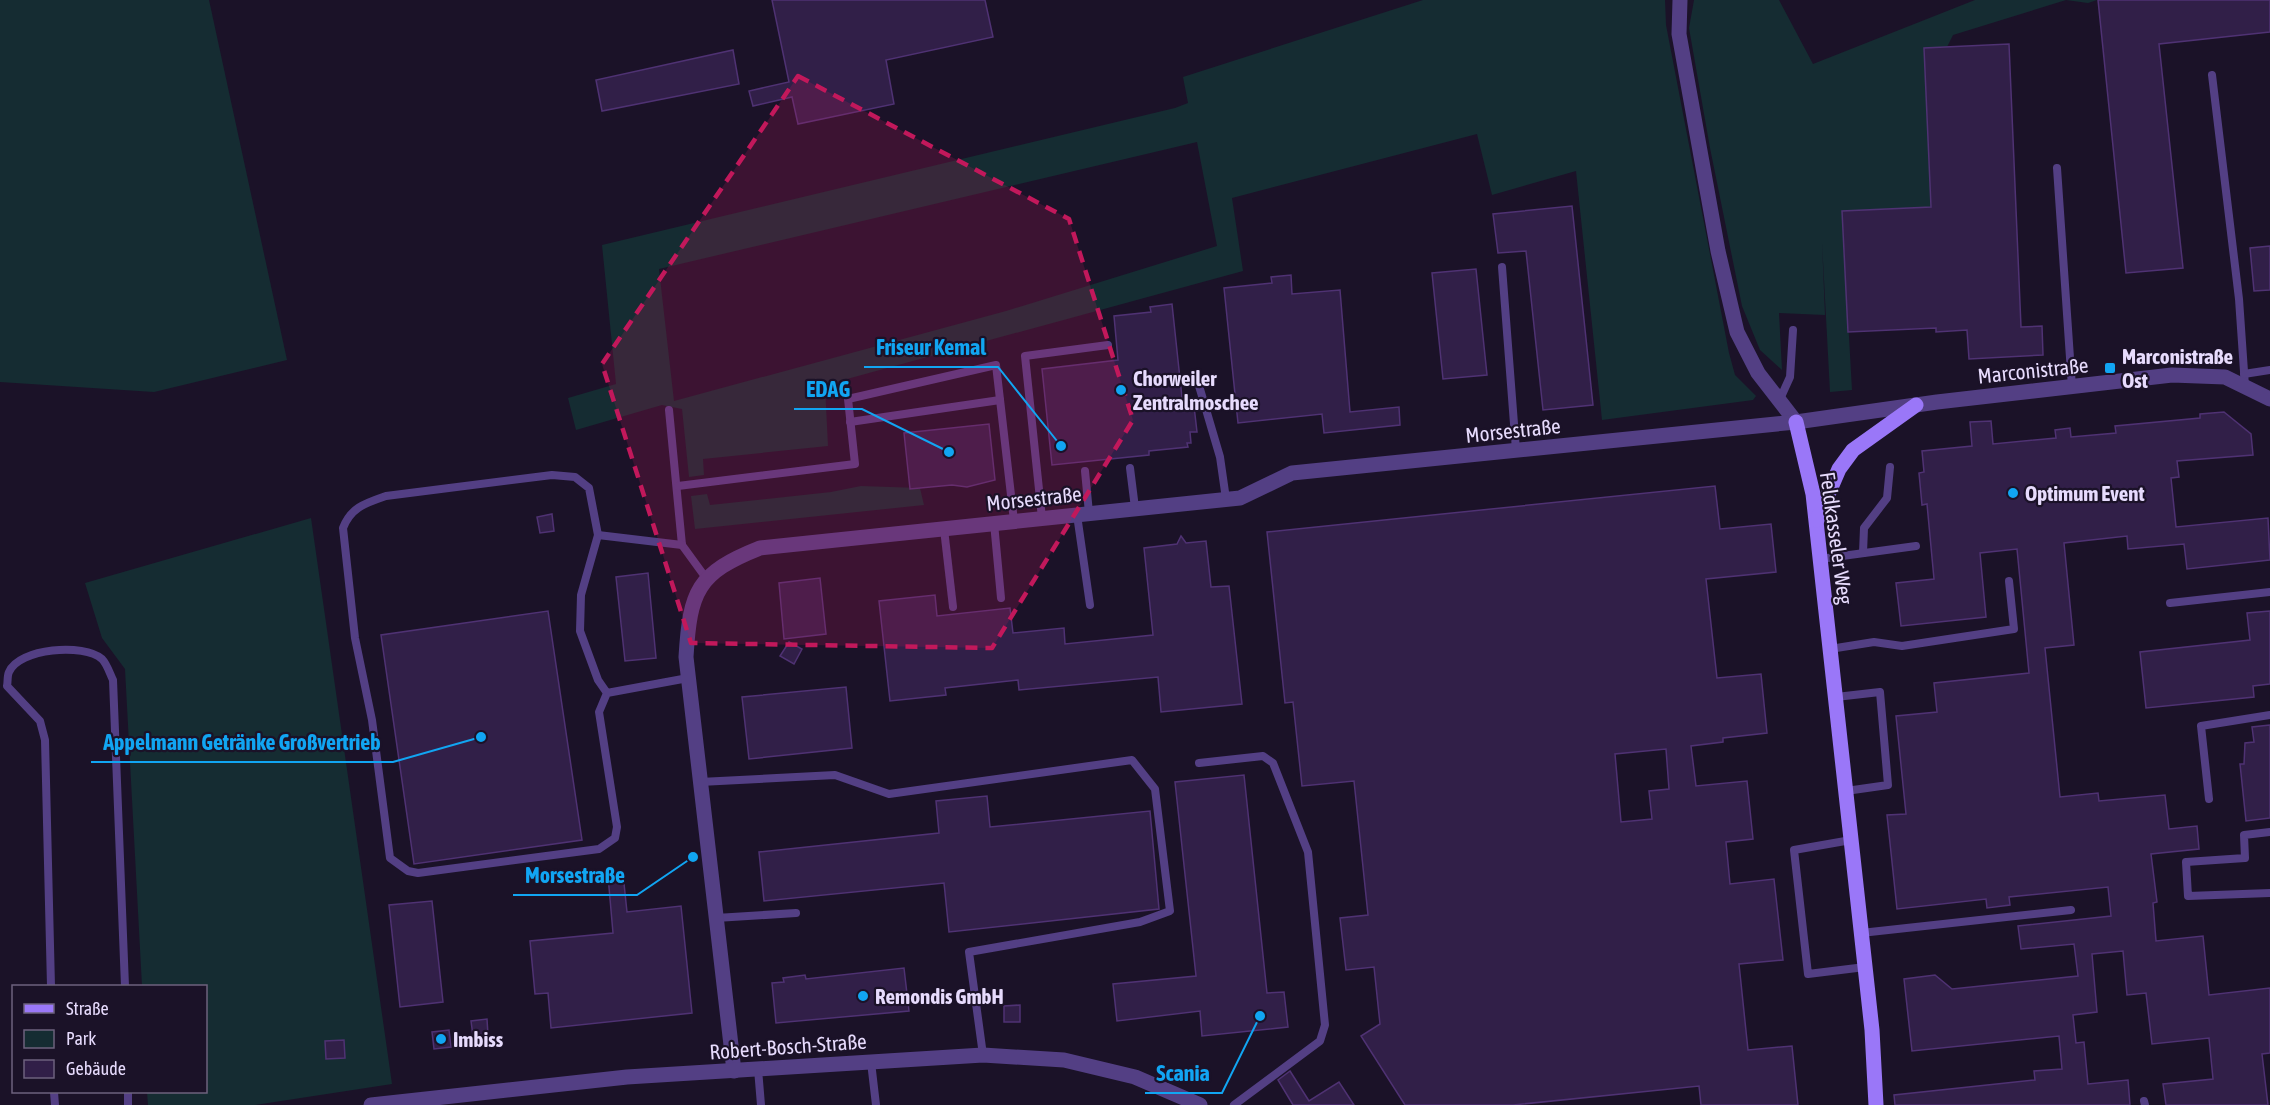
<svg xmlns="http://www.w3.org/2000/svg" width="2270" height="1105" font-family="'Asap Condensed',sans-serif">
  <rect width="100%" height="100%" fill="#1b1228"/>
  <g fill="#152c32" fill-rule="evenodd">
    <polygon points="0,0 209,0 287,360 154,392 0,382"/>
    <path d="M1423 0H1665L1666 25 1729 353 1735 375 1756 396 1753 400 1602 420 1576 171 1492 195 1477 134 1232 198 1243 271 825 385 828 446 703 459 704 475 689 477 682 409 662 405 576 430 568 398 616 384 602 245 1175 108 1188 103 1183 77ZM1197 142 1217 246 1006 311 674 401 659 269Z"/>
    <polygon points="1694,0 1779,0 1813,64 1975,0 2097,0 2088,3 2066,0 1953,35 1947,47 1924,49 1931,207 1842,211 1852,390 1830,392 1822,242 1825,315 1779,313 1782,370 1760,350 1742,306 1710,148 1689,28"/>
    <polygon points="861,486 920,488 924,505 695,529 691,496 707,494 710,505 831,492"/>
    <polygon points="311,518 392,1084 255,1105 148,1105 147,1092 206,1092 206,986 142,986 125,669 102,638 85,583"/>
  </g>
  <g fill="#311f48" stroke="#4f3273" stroke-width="1.5" fill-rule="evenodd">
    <polygon points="772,0 985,0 993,37 886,60 894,104 798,124 792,97 753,106 749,91 789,82"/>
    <polygon points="2098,0 2270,0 2270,32 2159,44 2183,268 2126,273"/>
    <polygon points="2009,44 2021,327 2042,326 2043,355 1969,359 1967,330 1936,332 1936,328 1848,332 1842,211 1931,207 1924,48"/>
    <polygon points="733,50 739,84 602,111 596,80"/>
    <polygon points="1572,206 1593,405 1543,410 1526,251 1498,253 1493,214"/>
    <polygon points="2270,246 2270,290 2254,291 2250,248"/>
    <polygon points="1476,269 1487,375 1443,379 1432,273"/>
    <polygon points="1291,275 1292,294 1340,290 1350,412 1399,407 1400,425 1324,433 1322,414 1238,423 1224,288 1272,283 1271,277"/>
    <polygon points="1172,304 1183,407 1194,406 1197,432 1190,432 1191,443 1187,443 1188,447 1149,451 1149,455 1052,465 1042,369 1118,360 1114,316 1151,312 1150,307"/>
    <polygon points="2224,412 2251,434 2253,455 2177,461 2179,477 2171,478 2176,527 2268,518 2270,560 2187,569 2184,544 2128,549 2127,536 2064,543 2074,645 2045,648 2060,797 2098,793 2099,801 2165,795 2169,829 2197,826 2199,849 2151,854 2157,902 2153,903 2156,941 2203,936 2209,995 2270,988 2270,1053 2262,1054 2268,1105 2166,1105 2163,1084 2213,1079 2209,1038 2152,1044 2146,993 2127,995 2123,951 2092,954 2097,1012 2073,1015 2076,1043 2084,1042 2088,1084 2128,1080 2130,1105 1895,1105 1894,1095 2035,1080 2034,1071 2062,1069 2059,1036 1912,1051 1904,979 1935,975 1952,989 2078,976 2074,944 2021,949 2018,926 2111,916 2108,887 2009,897 2010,905 1987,908 1986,899 1897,909 1887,815 1906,814 1896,716 1937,712 1934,683 2029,673 2017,549 1980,553 1986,617 1901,626 1896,583 1934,579 1927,504 1922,505 1919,473 1924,472 1922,451 1972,446 1970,422 1991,421 1993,444 2056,438 2055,430 2070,428 2071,437 2116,433 2115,426 2200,418 2200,414"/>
    <polygon points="989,424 995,480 967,487 952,485 910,489 904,433"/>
    <path d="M1715 486 1720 529 1771 524 1776 572 1706 579 1717 678 1761 674 1767 733 1723 738V742L1691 746 1696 786 1747 781 1753 839 1726 842 1730 884 1774 879 1783 960 1739 964 1748 1050 1792 1046 1798 1105H1701L1699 1086 1513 1105H1405L1361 1036 1380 1024 1374 967 1346 970 1340 918 1368 915 1354 781 1302 786 1293 702 1285 703 1267 532ZM1666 749 1669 789 1649 791 1652 819 1621 822 1615 754Z"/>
    <polygon points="552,514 554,531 540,533 537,517"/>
    <polygon points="1181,536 1186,543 1206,541 1211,587 1229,586 1242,704 1161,712 1158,677 1019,690 1018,680 945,688 946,695 890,701 879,601 935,595 937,616 1010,608 1013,633 1064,628 1065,644 1153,635 1144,548 1177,544"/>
    <polygon points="648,573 656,658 625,661 616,577"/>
    <polygon points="820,578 826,634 784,639 779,583"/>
    <polygon points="548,611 582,840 414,864 381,635"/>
    <polygon points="2270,611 2270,684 2253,686 2254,697 2146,708 2140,652 2250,640 2247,613"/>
    <polygon points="789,642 802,649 794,664 780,656"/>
    <polygon points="846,687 852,748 749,759 742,697"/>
    <polygon points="2270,725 2270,818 2246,821 2240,764 2244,764 2245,743 2254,742 2252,727"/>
    <polygon points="1244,775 1267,993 1284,992 1288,1027 1202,1036 1200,1011 1117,1021 1113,984 1196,976 1175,782"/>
    <polygon points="987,796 990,827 1150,811 1159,909 949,932 944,883 764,901 759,852 939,833 936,801"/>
    <polygon points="623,874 627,912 681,906 692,1013 551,1028 548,993 535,994 530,941 613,933 608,876"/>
    <polygon points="432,901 443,1002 400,1007 389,905"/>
    <polygon points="904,968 909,1011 776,1023 772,983 784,982 783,978 805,975 806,979"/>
    <polygon points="1020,1005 1020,1022 1004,1022 1004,1006"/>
    <polygon points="487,1019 488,1035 473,1036 471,1021"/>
    <polygon points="449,1030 451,1047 434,1049 432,1032"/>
    <polygon points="344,1040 345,1058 326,1059 325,1041"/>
    <polygon points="1290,1071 1309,1101 1339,1082 1354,1105 1293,1105 1278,1080"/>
  </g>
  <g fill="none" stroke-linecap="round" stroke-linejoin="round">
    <g stroke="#533f84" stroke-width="8">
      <polyline points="2212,75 2239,299 2245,386"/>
      <polyline points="2057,168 2072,387"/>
      <polyline points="1502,267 1516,450"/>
      <polyline points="2244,374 2270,370"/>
      <polyline points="1197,379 1220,457 1226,499"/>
      <polyline points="1780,399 1790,377 1793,330"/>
      <polyline points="669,410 682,545 706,578"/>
      <polyline points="850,422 1000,400"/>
      <polyline points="1130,468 1135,508"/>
      <polyline points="1085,471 1089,513"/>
      <polyline points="678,486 855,464 848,399 996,365 1014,521"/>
      <polyline points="1077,515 1090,605"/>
      <polyline points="1042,518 1025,356 1108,345"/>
      <polyline points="994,523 1001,598"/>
      <polyline points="944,529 953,607"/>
      <polyline points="598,535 682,545"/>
      <polyline points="1863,553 1864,528 1887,498 1890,467"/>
      <polyline points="1820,559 1916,546"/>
      <polyline points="2170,603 2270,592"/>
      <polyline points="1830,649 1874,642 1902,646 2014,629 2009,581"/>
      <path d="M607 693 598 680 580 631 581 595 598 535 589 488 575 477 552 475 386 496C366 503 351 507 343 528L355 638 372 720 390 858 408 871 418 873 599 849 615 838 617 827 599 712 607 693 688 678"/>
      <polyline points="1836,697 1880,692 1888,785 1846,791"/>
      <polyline points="1199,763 1263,756 1273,763 1308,852 1325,1025 1320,1041 1234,1105"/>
      <polyline points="700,782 835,775 889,794 1132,760 1155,789 1170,911 1140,922 969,952 983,1055"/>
      <polyline points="2209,799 2201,726 2270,715"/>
      <polyline points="2270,832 2244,835 2245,858 2186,862 2188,896 2270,893"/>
      <polyline points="1851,840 1794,850 1808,974 1865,967"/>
      <polyline points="716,918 796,913"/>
      <polyline points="1861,933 2071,910"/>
      <path d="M51 986 45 740 40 721 7 686C8 682 7 676 9 672 19 648 84 643 102 659 107 664 110 674 113 680L125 986"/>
      <polyline points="871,1062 876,1105"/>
      <polyline points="758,1069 761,1105"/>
      <polyline points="54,1092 55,1105"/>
      <polyline points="128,1092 128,1105"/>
      <polyline points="2144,1101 2145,1105"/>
    </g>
    <g stroke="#533f84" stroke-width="15">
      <polyline points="1680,0 1679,34 1718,251 1737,332 1758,373 1796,422"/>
      <path d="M734 1071 686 657C690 591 697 573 760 548L1240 498 1292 473 1796 422 1937 402 2172 375 2225 377 2270 399"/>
      <polyline points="371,1105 627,1077 983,1055 1064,1060 1135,1077 1200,1105"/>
    </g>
    <g stroke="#9a77f8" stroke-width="15">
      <polyline points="1796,422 1813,494 1872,1030 1876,1105"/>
      <polyline points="1817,520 1839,469 1853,450 1916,405"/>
    </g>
  </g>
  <path fill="#c2185b" fill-opacity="0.2" stroke="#c2185b" stroke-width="4.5" stroke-dasharray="12 8" stroke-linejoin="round" d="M798 76 1069 219 1133 420 992 648 691 643 602 364Z"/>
  <g fill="#11a5f2" stroke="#1b1228" stroke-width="2">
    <rect x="2104" y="362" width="12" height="12" rx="3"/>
    <circle cx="1121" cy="390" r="6"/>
    <circle cx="2013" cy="493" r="6"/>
    <circle cx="863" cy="996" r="6"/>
    <circle cx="441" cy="1039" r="6"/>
  </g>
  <g text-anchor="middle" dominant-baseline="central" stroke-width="4.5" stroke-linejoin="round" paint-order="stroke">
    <g font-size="21" font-weight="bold" fill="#e7dbfd" stroke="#1b1228" text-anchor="start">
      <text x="2122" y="356">Marconistraße<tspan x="2122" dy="24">Ost</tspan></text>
      <text x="1133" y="378">Chorweiler<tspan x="1133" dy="24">Zentralmoschee</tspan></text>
      <text x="2025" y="493">Optimum Event</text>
      <text x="875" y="996">Remondis GmbH</text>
      <text x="453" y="1039">Imbiss</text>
    </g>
    <g font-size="21" fill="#e7dbfd" stroke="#1b1228">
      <text transform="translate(2033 370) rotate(-6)">Marconistraße</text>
      <text transform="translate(1513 430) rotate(-6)">Morsestraße</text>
      <text transform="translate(1034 498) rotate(-6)">Morsestraße</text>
      <text transform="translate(1837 538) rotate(82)">Feldkasseler Weg</text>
      <text transform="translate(788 1046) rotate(-4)">Robert-Bosch-Straße</text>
    </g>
  </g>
  <path fill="none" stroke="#11a5f2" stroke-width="2" d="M1061 446L998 367H864M949 452L862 409H794M481 737L393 762H91M693 857L637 895H513M1260 1016L1222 1093H1145"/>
  <g fill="#11a5f2" stroke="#1b1228" stroke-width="2">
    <circle cx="1061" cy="446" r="6"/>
    <circle cx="949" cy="452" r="6"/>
    <circle cx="481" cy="737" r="6"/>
    <circle cx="693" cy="857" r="6"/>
    <circle cx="1260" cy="1016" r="6"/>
  </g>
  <g font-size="22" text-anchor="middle" font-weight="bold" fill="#11a5f2" stroke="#1b1228" stroke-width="4.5" stroke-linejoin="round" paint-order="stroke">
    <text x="931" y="355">Friseur Kemal</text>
    <text x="828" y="397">EDAG</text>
    <text x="242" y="750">Appelmann Getränke Großvertrieb</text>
    <text x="575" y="883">Morsestraße</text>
    <text x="1183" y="1081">Scania</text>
  </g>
  <rect x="12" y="985" width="195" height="108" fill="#1b1228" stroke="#6d627d" stroke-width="1.5"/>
  <rect x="24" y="1004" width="30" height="9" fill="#9a77f8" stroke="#6d627d" stroke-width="1.5"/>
  <text x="66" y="1015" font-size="18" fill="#e7dbfd">Straße</text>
  <rect x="24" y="1030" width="30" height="18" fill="#152c32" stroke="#6d627d" stroke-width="1.5"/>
  <text x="66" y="1045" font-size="18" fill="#e7dbfd">Park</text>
  <rect x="24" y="1060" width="30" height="18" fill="#311f48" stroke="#6d627d" stroke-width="1.5"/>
  <text x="66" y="1075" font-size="18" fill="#e7dbfd">Gebäude</text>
</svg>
